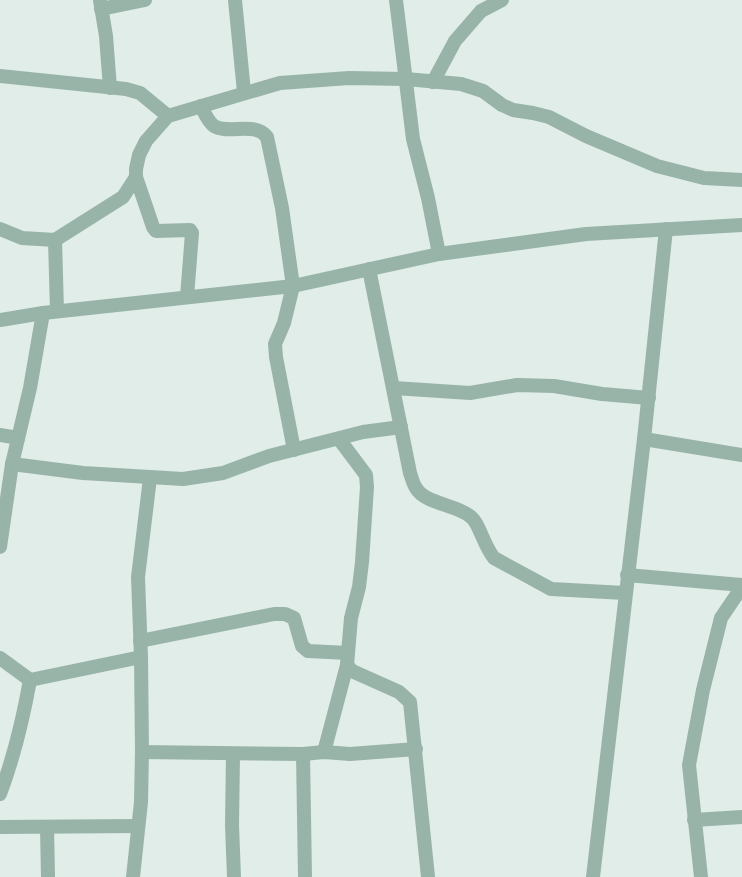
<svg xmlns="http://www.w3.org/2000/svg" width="742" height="877" font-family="'Source Sans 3',sans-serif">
  <rect width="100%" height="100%" fill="#e1ede8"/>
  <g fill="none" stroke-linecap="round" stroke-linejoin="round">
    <g stroke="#98b4a8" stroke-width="14">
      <polyline points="100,0 106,36 110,88"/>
      <polyline points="235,0 244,92"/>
      <polyline points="396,0 413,139 428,198 439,254"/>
      <polyline points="101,9 145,0"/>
      <polyline points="0,76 126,89 140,93 168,116"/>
      <polyline points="433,82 455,41 481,11 502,0"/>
      <path d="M201 106C204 112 208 122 214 126 229 135 255 121 267 137L282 208 293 286 284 323 275 344 276 357 294 450"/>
      <polyline points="136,177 153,227 156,231 190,230 192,233 187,297"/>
      <polyline points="0,229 22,238 55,240 123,197 136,177 136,169 139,155 146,141 168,116 280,83 349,78 406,79 461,84 483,91 502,105 513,110 533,113 549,117 586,136 657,166 704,178 742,180"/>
      <polyline points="55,240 57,311"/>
      <path d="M369 269 410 473C412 478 413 484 416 488 425 504 458 505 471 517 479 523 484 546 494 558L551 589 625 593"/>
      <polyline points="0,320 43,313 293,286 439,254 586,234 742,225"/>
      <polyline points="394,388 470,393 517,385 554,386 602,394 649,398"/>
      <polyline points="0,435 18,438"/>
      <polyline points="644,439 742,455"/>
      <polyline points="12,464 83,473 183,479 223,473 269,456 363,432 401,427"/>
      <polyline points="0,547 12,464 30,388 43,313"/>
      <polyline points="627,575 742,585"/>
      <polyline points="140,641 274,614 285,614 294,618 302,646 308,651 348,653"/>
      <polyline points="0,658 30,680 141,657"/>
      <polyline points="347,665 352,671 399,692 410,702 428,877"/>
      <polyline points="142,752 303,754 324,752 350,754 416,749"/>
      <polyline points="324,752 347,665 351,618 359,587 362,562 367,487 366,475 339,439"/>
      <polyline points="233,754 232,825 234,877"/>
      <polyline points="303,754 305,877"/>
      <path d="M0 794C14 757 23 719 30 680"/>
      <polyline points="694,820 742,817"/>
      <polyline points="0,827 138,826"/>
      <polyline points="47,827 48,877"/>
      <polyline points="133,877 141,802 142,752 141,657 138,577 150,478"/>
      <polyline points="593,877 644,439 666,229"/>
      <polyline points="701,877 689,765 703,690 721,618 742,587"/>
    </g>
  </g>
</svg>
